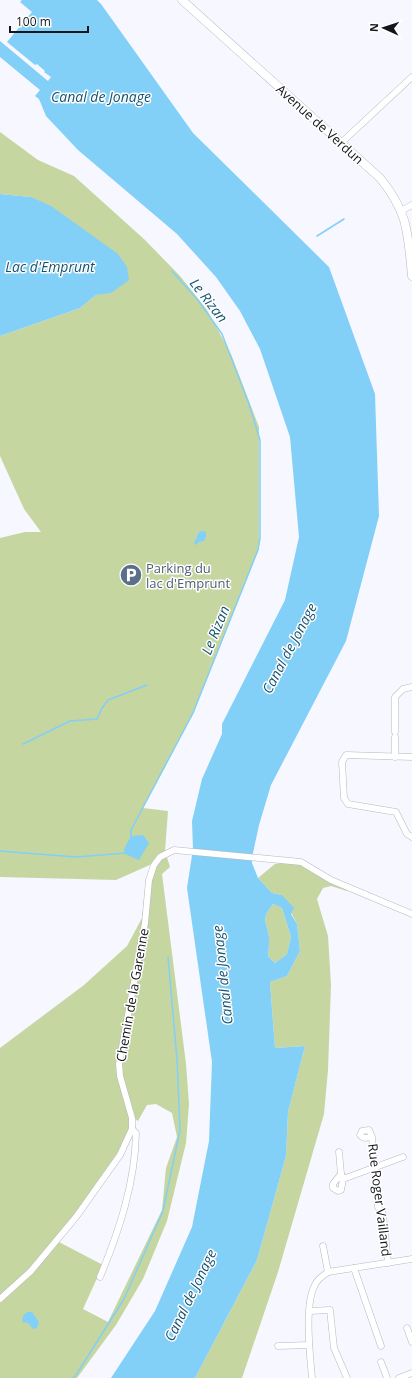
<svg xmlns="http://www.w3.org/2000/svg" width="412" height="1378" font-family="'Open Sans',sans-serif">
  <rect width="100%" height="100%" fill="#f6f7ff"/>
  <g fill="#c6d6a1" fill-rule="evenodd">
    <path d="M0 132 38 160 74 176 145 240 180 276 207 310 231 354 259 427V548L193 714 143 808 168 811 165 851 170 867 162 874 186 1064 189 1104 186 1143 167 1221 143 1279 116 1325 77 1378H0V1048L84 985 127 946 142 918 146 880 152 864 116 880 0 877V538L25 532H41L24 509 0 456V336L80 308 96 295 111 292 31 197 0 194ZM156 1104 172 1113 177 1137 166 1168 162 1210 108 1322 83 1309 103 1265 57 1241 131 1135 134 1118 138 1121 147 1105Z"/>
    <polygon points="287,862 301,864 350,889 347,891 331,886 323,888 317,899 328,936 331,985 328,1070 324,1114 278,1272 242,1378 195,1378 257,1260 286,1156 288,1112 305,1046 275,1048 270,982 287,976 300,951 297,924 282,895 272,893 258,878 275,864"/>
    <path d="M273 904 282 908 291 937 287 954 275 963 268 956C269 950 269 943 269 937 266 919 261 920 273 904Z"/>
  </g>
  <g fill="#82cff7" fill-rule="evenodd">
    <path d="M22 0H97L101 4 193 133 329 267 375 394 379 516 346 641 271 785 259 825 253 853 252 863 258 878 272 893 282 895 294 908 291 914 297 924 300 951 287 976 270 982 275 1048 305 1046 288 1112 286 1156 257 1260 195 1378H111L155 1311 192 1227 209 1141 212 1062 187 888 193 849 192 821 202 779 222 734V724L285 600 299 537 290 437 260 349 240 311 216 277 177 234 78 150 46 116 39 99 35 96 40 90 0 57V41L48 81 51 77 44 72 45 71 37 64 35 65 7 42 32 12 20 2ZM273 904 282 908 291 937 287 954 275 963 268 956C269 950 269 943 269 937 266 919 261 920 273 904Z"/>
    <polygon points="0,194 31,197 51,206 118,254 127,267 129,280 111,293 96,295 80,308 0,336"/>
    <polygon points="202,531 206,532 206,537 204,541 199,542 196,545 194,543 199,532"/>
    <polygon points="143,835 149,843 139,860 125,854 124,849 131,836"/>
    <polygon points="27,1312 32,1312 39,1322 37,1328 33,1329 28,1323 22,1322 23,1316"/>
  </g>
  <g fill="none" stroke-linecap="round" stroke-linejoin="round">
    <g stroke="#82cff7" stroke-width="1.5">
      <polyline points="317,236 344,219"/>
      <polyline points="23,744 70,721 97,719 102,708 108,700 147,685"/>
      <polyline points="131,837 131,830 193,713 258,550 260,538 260,440 249,404 222,334 198,300 172,271"/>
      <polyline points="0,851 76,857 126,853"/>
      <polyline points="73,1378 76,1375 124,1299 163,1211 180,1130 177,1059 168,957"/>
    </g>
    <g stroke="#b7b8c2" stroke-width="7">
      <g id="minor">
        <polyline points="341,143 412,77"/>
        <polyline points="401,211 412,205"/>
        <polyline points="395,732 395,697 403,689 412,687"/>
        <polyline points="395,737 395,757"/>
        <polyline points="412,757 346,755 342,762 344,798 348,804 396,812 407,834 412,837"/>
        <path d="M372 1137C367 1138 363 1139 360 1135L362 1131 369 1130 372 1137 378 1207 383 1214 388 1263"/>
        <polyline points="339,1152 341,1174 343,1179 403,1157"/>
        <polyline points="341,1174 333,1184 333,1188 338,1191 341,1190 343,1179"/>
        <polyline points="323,1246 328,1272"/>
        <polyline points="354,1268 381,1346"/>
        <path d="M100 1277C119 1231 135 1184 136 1133L132 1129"/>
        <polyline points="0,1299 31,1271 76,1217 120,1155 132,1129 132,1118 120,1076 119,1064 145,923 149,880 154,865 160,857 174,850 301,862 331,880 412,914"/>
        <polyline points="310,1311 330,1310 334,1348 347,1378"/>
        <polyline points="407,1328 412,1342"/>
        <polyline points="278,1346 309,1345"/>
        <polyline points="381,1362 387,1378"/>
        <path d="M312 1378C310 1356 304 1304 315 1285 317 1279 323 1276 328 1272L412 1259"/>
        <polyline points="399,1378 412,1373"/>
      </g>
    </g>
    <g stroke="#b7b8c2" stroke-width="9">
      <path id="secondary" d="M182 0 380 178C408 212 408 233 412 276"/>
    </g>
    <use href="#minor" stroke="#fff" stroke-width="6"/>
    <use href="#secondary" stroke="#fff" stroke-width="8"/>
  </g>
  <defs>
    <g id="parking-disc" transform="scale(1.15)"><circle r="9.5" fill="#5c6f8a" stroke="#fff"/><path d="M-3.5-5.5H1a3.5 3.5 0 0 1 0 7H-1V5.5H-3.5ZM-1-3.4V-.6H.8a1.4 1.4 0 0 0 0-2.8Z" fill="#fff"/></g>
  </defs>
  <g fill-rule="evenodd">
    <use href="#parking-disc" x="131" y="575"/>
  </g>
  <g text-anchor="middle" dominant-baseline="central" stroke-width="3" stroke-linejoin="round" paint-order="stroke">
    <g font-size="13" fill="#151619" stroke="#fff">
      <text transform="translate(320 124) rotate(42)">Avenue de Verdun</text>
      <text transform="translate(132 995) rotate(-80)">Chemin de la Garenne</text>
      <text transform="translate(380 1200) rotate(83)">Rue Roger Vailland</text>
    </g>
    <g font-size="13" fill="#4e5e75" stroke="#fff" text-anchor="start">
      <text x="146" y="568">Parking du<tspan x="146" dy="15">lac d'Emprunt</tspan></text>
    </g>
    <g font-size="14" font-style="italic" fill="#16536f" stroke="#fff">
      <text x="101" y="96">Canal de Jonage</text>
      <text x="50" y="266">Lac d'Emprunt</text>
      <text transform="translate(209 300) rotate(52)">Le Rizan</text>
      <text transform="translate(215 630) rotate(-68)">Le Rizan</text>
      <text transform="translate(289 648) rotate(-62)">Canal de Jonage</text>
      <text transform="translate(222 975) rotate(-96)">Canal de Jonage</text>
      <text transform="translate(190 1295) rotate(-64)">Canal de Jonage</text>
    </g>
  </g>
  <g transform="translate(384 28) rotate(273)" stroke="#ffffff" stroke-width="3" paint-order="stroke">
  <path d="M0-3L7 15L0 10L-7 15Z" fill="#151619"/>
  <text y="-6" font-size="11" font-weight="bold" text-anchor="middle" fill="#151619">N</text>
  </g>
  <path d="M10 26v6h78v-6" fill="none" stroke="#151619" stroke-width="2"/>
  <text x="16" y="26" font-size="12" fill="#151619" stroke="#ffffff" stroke-width="3" paint-order="stroke">100 m</text>
</svg>
